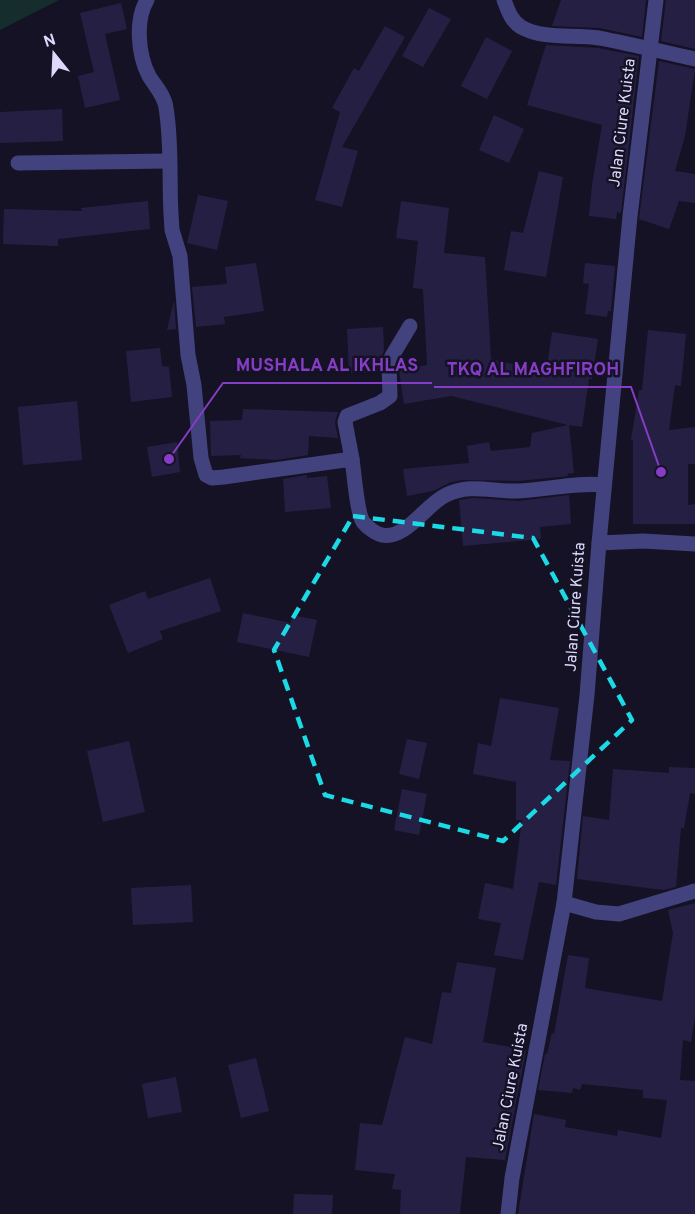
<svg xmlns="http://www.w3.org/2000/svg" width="695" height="1214" font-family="Overpass,sans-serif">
  <rect width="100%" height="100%" fill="#141224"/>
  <polygon fill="#152d2c" points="0,0 59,0 0,30"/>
  <g fill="#252043">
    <polygon points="561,0 646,0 642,37 600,28 552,26"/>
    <polygon points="666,0 695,0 695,49 661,41"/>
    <polygon points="121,3 127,29 105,34 120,100 85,108 78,76 94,72 80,13"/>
    <polygon points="429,8 451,19 423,67 402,56"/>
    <polygon points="385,26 405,37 342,147 358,151 342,207 315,200 340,112 332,108 354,68 359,71"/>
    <polygon points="486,37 512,51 487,99 461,86"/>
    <polygon points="546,45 598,48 639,56 621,213 617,212 616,219 589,216 592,185 602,125 527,105"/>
    <polygon points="659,61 695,69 685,136 675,171 695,174 695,203 679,201 669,229 639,219"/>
    <polygon points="62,109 63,141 0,143 0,112"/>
    <polygon points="494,115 524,129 509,163 479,150"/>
    <polygon points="539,171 563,177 546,277 504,270 511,231 523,233"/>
    <polygon points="198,195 228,201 217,250 187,243"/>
    <polygon points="148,201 150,229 58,239 58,246 3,244 4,209 82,211 81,208"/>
    <polygon points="401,201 449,208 444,253 485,257 491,359 546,372 552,332 598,339 592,379 589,379 582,427 569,425 574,473 567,474 568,476 518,481 463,480 451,482 433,491 407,496 403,469 469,463 467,446 489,442 491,451 530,447 532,433 568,425 451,396 404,404 399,371 427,365 423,289 413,288 418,241 396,238"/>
    <polygon points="256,263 264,311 224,317 225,324 196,327 192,287 227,284 225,267"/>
    <polygon points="585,263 615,266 611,311 608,311 607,317 585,314 589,284 583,283"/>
    <polygon points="174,300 176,329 167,330"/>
    <polygon points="383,327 384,350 380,362 379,372 349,373 347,329"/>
    <polygon points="648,330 686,334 681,386 675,385 669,430 695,427 695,464 688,464 688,505 695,504 695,524 633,524 633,440 631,440 639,390 642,390"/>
    <polygon points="160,348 162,366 169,367 172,397 131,402 126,351"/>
    <polygon points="77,401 82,460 23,465 18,407"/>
    <polygon points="243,409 338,412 335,423 338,438 309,436 308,455 276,460 240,458 241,455 211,456 210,421 242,420"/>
    <polygon points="177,442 180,472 152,477 147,447"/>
    <polygon points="307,475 307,478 327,476 331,508 285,512 283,479"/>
    <polygon points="569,495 571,524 540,527 541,539 463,546 459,500 473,498 519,501"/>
    <polygon points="210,578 221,611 160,631 163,639 128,653 109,605 145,591 148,599"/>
    <polygon points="243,613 291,623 292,615 317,620 309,657 237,642"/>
    <polygon points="500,698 559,708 550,760 570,761 556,885 539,882 523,960 494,955 501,923 478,919 485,883 513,889 522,820 516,820 516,782 473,774 478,743 491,746"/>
    <polygon points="407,739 427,743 419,779 399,774"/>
    <polygon points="129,741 145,812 103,822 87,751"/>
    <polygon points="669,767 695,768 695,794 690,793 684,828 681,828 676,887 663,890 577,879 583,816 609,820 613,769 669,773"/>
    <polygon points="402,789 427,794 419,835 394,830"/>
    <polygon points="191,885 193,922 133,925 131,888"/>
    <polygon points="695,903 695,1017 691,1042 683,1040 680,1080 695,1081 695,1214 518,1214 534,1114 566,1120 565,1127 617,1136 618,1130 661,1138 667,1100 643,1098 643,1090 582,1084 580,1090 573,1088 572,1093 538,1090 545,1054 547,1054 552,1033 554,1034 568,955 589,958 585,988 662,1001 673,933 668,910"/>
    <polygon points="457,962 496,968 483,1042 526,1050 505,1160 466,1157 460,1214 400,1214 401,1190 392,1189 395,1174 355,1170 360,1123 382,1125 405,1037 432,1044 442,992 451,993"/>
    <polygon points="256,1058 269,1111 241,1118 228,1065"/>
    <polygon points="176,1077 182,1112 148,1118 142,1084"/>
    <polygon points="294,1194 333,1195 332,1214 293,1214"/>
  </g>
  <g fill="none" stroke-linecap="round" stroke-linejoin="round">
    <g stroke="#42427e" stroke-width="15">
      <path d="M147 0C135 20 138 55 149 76 155 86 165 96 166 108 172 143 169 179 171 214L172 230 180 256 188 355 194 385 201 458 206 475 212 478 224 477 352 459C354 472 357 513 363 522 367 527 376 534 382 535 406 540 426 504 446 495 470 483 493 492 518 491 547 490 576 482 604 485"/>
      <path d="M504 0C508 10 511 21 521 27 544 40 574 34 599 38 631 44 663 52 695 59"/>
      <polyline points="18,163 169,161"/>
      <polyline points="352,459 345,422 347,416 380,403 390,396 389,365 392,356 410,326"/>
      <polyline points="599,543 643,541 695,544"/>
      <polyline points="564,903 596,912 619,914 695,891"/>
      <polyline points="508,1214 512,1178 564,903 587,695 599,543 630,216 656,0"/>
    </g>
  </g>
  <path fill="none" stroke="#1bd9e5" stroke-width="4.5" stroke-dasharray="12 8" stroke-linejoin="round" d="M353 516 533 538 632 720 503 841 325 795 274 650Z"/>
  <g text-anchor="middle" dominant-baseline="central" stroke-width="5" stroke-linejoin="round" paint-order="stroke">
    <g font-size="16" fill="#dcd9fb" stroke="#141224">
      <text transform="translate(623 123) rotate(-83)">Jalan Ciure Kuista</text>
      <text transform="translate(576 607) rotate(-86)">Jalan Ciure Kuista</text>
      <text transform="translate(511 1087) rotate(-79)">Jalan Ciure Kuista</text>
    </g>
  </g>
  <path fill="none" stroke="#853dc5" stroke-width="2" d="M169 459L223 383H432M661 472L631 387H434"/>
  <g fill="#853dc5" stroke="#141224" stroke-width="2">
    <circle cx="169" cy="459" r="6"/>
    <circle cx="661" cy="472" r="6"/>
  </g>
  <g font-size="18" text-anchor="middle" font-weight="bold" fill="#853dc5" stroke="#141224" stroke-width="5" stroke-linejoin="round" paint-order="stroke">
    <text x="327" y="371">MUSHALA AL IKHLAS</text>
    <text x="533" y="375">TKQ AL MAGHFIROH</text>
  </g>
  <g transform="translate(54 54) rotate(342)" stroke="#141224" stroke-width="4.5" paint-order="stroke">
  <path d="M0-4.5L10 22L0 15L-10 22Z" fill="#dcd9fb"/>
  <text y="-9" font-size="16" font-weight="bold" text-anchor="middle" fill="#dcd9fb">N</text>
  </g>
</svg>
